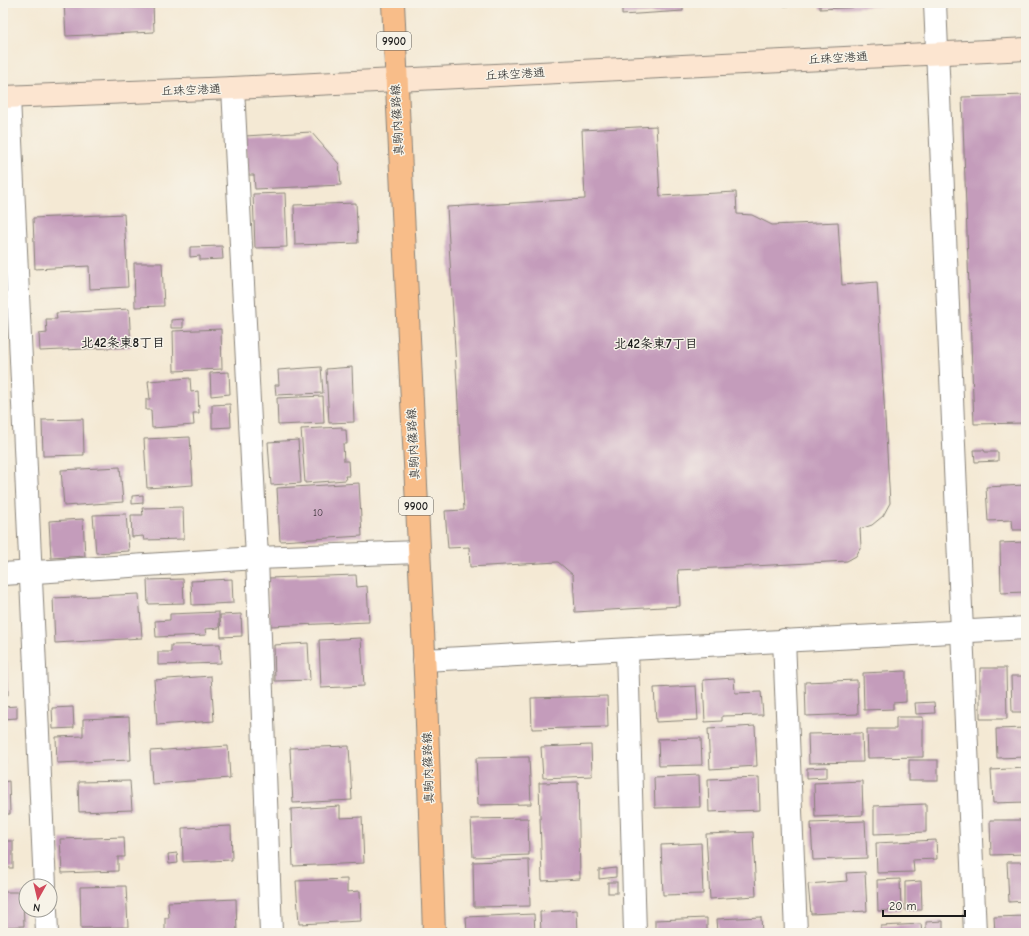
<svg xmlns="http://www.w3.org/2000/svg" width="1029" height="936" font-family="'Comic Neue','Klee One',sans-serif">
  <rect width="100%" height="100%" fill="#f7f3e8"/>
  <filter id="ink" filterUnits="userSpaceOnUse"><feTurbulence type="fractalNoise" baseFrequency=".025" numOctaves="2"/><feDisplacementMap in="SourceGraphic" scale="8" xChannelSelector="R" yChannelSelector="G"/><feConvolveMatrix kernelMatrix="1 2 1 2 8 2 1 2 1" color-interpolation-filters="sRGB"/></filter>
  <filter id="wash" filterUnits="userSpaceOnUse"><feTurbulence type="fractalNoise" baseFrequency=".012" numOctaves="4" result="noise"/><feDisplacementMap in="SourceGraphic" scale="16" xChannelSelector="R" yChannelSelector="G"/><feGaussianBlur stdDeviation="0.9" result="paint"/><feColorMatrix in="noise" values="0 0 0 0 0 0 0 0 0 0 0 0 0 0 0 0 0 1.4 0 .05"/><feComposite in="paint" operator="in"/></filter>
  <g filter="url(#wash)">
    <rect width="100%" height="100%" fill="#f4e9d4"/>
    <g id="blocks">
      <g fill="#c49cbb">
        <polygon points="64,3 153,3 154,32 66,36"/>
        <polygon points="622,3 683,3 683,11 622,15"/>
        <polygon points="783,3 817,3 817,4 784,6"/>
        <polygon points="820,3 883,3 883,6 820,9"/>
        <polygon points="1026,95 1026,423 974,424 962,97"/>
        <polygon points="656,126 660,196 736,192 737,214 752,215 772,225 838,222 842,285 877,282 890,503 883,516 872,525 860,529 861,547 856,556 847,561 678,570 680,606 575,612 573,575 558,562 470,567 469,547 448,548 445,511 464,510 447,207 585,199 582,130"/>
        <polygon points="311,132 339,164 341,185 255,189 254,175 247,175 245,136"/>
        <polygon points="285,193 287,247 255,248 253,194"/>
        <polygon points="356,203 358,243 295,245 294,205"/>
        <polygon points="124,214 128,287 90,289 89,266 35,269 33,218"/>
        <polygon points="222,246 223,259 200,260 200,256 190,257 190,247"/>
        <polygon points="134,263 162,263 164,306 135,307"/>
        <polygon points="129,309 131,347 40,351 39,334 47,333 46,319 57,319 56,313"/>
        <polygon points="183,319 183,328 171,328 171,320"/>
        <polygon points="221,329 222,369 174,371 173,331"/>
        <polygon points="321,367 323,393 276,395 275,385 279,385 278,370"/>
        <polygon points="352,367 354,422 329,423 326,369"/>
        <polygon points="229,372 230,394 211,396 210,373"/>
        <polygon points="190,378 191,392 198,391 199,413 193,413 194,425 152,428 151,410 146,410 146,399 150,399 148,381"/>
        <polygon points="323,396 324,423 278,425 277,398"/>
        <polygon points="230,404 231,427 212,428 212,405"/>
        <polygon points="83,419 84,455 43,456 42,420"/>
        <polygon points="342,427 342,430 346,430 347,444 343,444 344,461 348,461 349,476 345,476 346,480 305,483 301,429"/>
        <polygon points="190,437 193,485 147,488 144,439"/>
        <polygon points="298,440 301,483 271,485 268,442"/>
        <polygon points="974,450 984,450 985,452 998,452 998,461 975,462"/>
        <polygon points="120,467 123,502 64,506 61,470"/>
        <polygon points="359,483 362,536 280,541 277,488"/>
        <polygon points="1026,485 1026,530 1013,530 1012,520 988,521 986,487"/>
        <polygon points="143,495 143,503 132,504 132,496"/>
        <polygon points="183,507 184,539 144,540 143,536 132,537 131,515 143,515 142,508"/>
        <polygon points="126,514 129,551 96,553 93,515"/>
        <polygon points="83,519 85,556 51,558 49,521"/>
        <polygon points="1026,542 1026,592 1001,593 1000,543"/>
        <polygon points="356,575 357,587 367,586 369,622 270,626 268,578"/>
        <polygon points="183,579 184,603 148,604 147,580"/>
        <polygon points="232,579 233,603 192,605 191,581"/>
        <polygon points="139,594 142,638 55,643 53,598"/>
        <polygon points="219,612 219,628 205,629 206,635 156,637 155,621 170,620 170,614"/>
        <polygon points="241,614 242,636 221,637 220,615"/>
        <polygon points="361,638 364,686 321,688 319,640"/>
        <polygon points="308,643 310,680 275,681 274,645"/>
        <polygon points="220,644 221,663 158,665 158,652 171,652 171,645"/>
        <polygon points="3,661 7,661 8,695 3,695"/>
        <polygon points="980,668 1006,668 1007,719 980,719"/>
        <polygon points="906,671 906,702 893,703 893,709 864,710 863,673"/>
        <polygon points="211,676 214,721 157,725 154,680"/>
        <polygon points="1011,676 1026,676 1026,712 1012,712"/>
        <polygon points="734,678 735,693 761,692 763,715 722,716 722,721 705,722 703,680"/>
        <polygon points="857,680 858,714 806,716 805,682"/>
        <polygon points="696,686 698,720 656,722 654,688"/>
        <polygon points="607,696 608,727 532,729 531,698"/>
        <polygon points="934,702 935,713 916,714 915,703"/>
        <polygon points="17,706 17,718 3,719 3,707"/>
        <polygon points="73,707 74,728 53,729 52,708"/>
        <polygon points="129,717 131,760 57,763 56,737 83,736 83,719"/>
        <polygon points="896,717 923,717 923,757 868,758 867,729 896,729"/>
        <polygon points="755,726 757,766 710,769 708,729"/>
        <polygon points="1026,728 1026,757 997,758 996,729"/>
        <polygon points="862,733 863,762 809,763 808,734"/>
        <polygon points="3,736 4,736 5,765 3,765"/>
        <polygon points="701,738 702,765 659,766 658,739"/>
        <polygon points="591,745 592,776 543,778 541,747"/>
        <polygon points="228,746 230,778 152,784 150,751"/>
        <polygon points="349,746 352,800 293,803 290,748"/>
        <polygon points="529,757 531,804 478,805 476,758"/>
        <rect x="909" y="760" width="29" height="21"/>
        <polygon points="827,767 827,777 807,778 807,768"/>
        <polygon points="1026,768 1026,802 993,803 991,770"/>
        <polygon points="699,775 700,807 655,808 654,777"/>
        <polygon points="759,777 760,810 709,812 708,779"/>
        <polygon points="9,781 10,814 3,814 3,782"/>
        <polygon points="130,781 132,810 79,812 78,782"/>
        <polygon points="862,781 863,815 815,817 814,783"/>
        <polygon points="578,782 580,879 542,881 539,783"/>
        <polygon points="926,804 926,832 874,834 874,806"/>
        <polygon points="340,806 340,818 362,817 364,863 293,866 291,809"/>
        <polygon points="528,818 529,855 473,857 471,819"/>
        <polygon points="990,820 1026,820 1026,854 991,855"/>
        <polygon points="865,821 867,858 813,860 811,823"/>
        <polygon points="231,826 232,860 183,862 182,828"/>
        <polygon points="753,832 756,896 710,899 706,834"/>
        <polygon points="124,837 125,857 118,857 118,871 62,873 60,839"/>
        <polygon points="936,840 937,859 913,860 914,872 877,873 876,843"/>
        <rect x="3" y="841" width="10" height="27"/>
        <polygon points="701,843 703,894 663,895 661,845"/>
        <polygon points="177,853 178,863 169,864 168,854"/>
        <polygon points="529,860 530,906 474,907 473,862"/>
        <polygon points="1007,862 1026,862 1026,901 1009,902"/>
        <polygon points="616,868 616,877 599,879 599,870"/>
        <polygon points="865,872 867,911 811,914 808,884 847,881 846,873"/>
        <polygon points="347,879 347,892 360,891 361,921 299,924 296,881"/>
        <polygon points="900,879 901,910 878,911 877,880"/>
        <polygon points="921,881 922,910 905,910 905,882"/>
        <rect x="608" y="882" width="9" height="11"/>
        <polygon points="126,886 128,927 81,928 80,887"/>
        <polygon points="3,892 23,892 24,926 3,927"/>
        <polygon points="236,899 237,933 165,933 165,918 169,918 168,902"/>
        <polygon points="577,910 578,933 541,933 540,912"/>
        <polygon points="534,914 535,933 467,933 466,917"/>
        <polygon points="1026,916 1026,933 995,933 994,917"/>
        <polygon points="761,917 762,933 718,933 717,919"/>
        <polygon points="707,918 707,933 655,933 655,920"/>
        <polygon points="943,921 943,933 926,933 926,922"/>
        <polygon points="921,924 922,933 881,933 881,926"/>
      </g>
    </g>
  </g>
  <g filter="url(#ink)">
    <use href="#blocks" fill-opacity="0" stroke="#888278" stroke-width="1"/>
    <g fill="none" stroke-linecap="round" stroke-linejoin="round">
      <g stroke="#888278" stroke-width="24">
        <g id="street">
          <polyline points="935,3 975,933"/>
          <polyline points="233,88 257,558 271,933"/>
          <polyline points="9,97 45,886"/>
          <polyline points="3,574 257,558 418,552"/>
          <polyline points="784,640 796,933"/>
          <polyline points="627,650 635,933"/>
          <polyline points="424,660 1026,628"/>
          <polyline points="46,910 47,933"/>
        </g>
      </g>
      <g stroke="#888278" stroke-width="24">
        <polyline id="secondary" points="3,97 233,88 1026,49"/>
      </g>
      <g stroke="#888278" stroke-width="24">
        <polyline id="primary" points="393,3 426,694 434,933"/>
      </g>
      <use href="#street" stroke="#fff" stroke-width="22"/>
      <use href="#secondary" stroke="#fce5d0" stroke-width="22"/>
      <use href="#primary" stroke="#f8bd89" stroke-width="22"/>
    </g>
  </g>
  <g text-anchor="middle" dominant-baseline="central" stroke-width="3" stroke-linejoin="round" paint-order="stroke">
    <g font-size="10" fill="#463c44">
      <text x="318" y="513">10</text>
    </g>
    <g fill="#f7f3e8" stroke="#5e5c59" stroke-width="1">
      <rect x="377" y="32" width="34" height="18" rx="3"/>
      <rect x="399" y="497" width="34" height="18" rx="3"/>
    </g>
    <g font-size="11" font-weight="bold" fill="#1c1c1c">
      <text x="394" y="41">9900</text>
      <text x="416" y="506">9900</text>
    </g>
    <g font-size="12" fill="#1c1c1c" stroke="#f7f3e8">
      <text transform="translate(838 58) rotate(-3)">丘珠空港通</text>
      <text transform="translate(515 74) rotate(-3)">丘珠空港通</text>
      <text transform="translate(191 90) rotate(-2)">丘珠空港通</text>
      <text transform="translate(397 120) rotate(-93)">真駒内篠路線</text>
      <text transform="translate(413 444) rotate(-93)">真駒内篠路線</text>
      <text transform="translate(428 768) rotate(-92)">真駒内篠路線</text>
    </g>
    <g font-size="13" font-weight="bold" fill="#1c1c1c" stroke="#f7f3e8">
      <text x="123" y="342">北42条東8丁目</text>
      <text x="656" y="343">北42条東7丁目</text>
    </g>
  </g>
  <rect width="1029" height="936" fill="none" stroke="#f7f3e8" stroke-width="16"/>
  <g transform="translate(38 898) rotate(188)"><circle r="19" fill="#f7f3e8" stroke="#9f9d96"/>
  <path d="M0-3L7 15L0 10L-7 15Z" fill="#d1495b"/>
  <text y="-6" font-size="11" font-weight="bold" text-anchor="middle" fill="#1c1c1c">N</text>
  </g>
  <path d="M883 910v6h82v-6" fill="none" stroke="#1c1c1c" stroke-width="2"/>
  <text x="889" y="910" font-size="12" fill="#1c1c1c" stroke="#f7f3e8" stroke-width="3" paint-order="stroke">20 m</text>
</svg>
